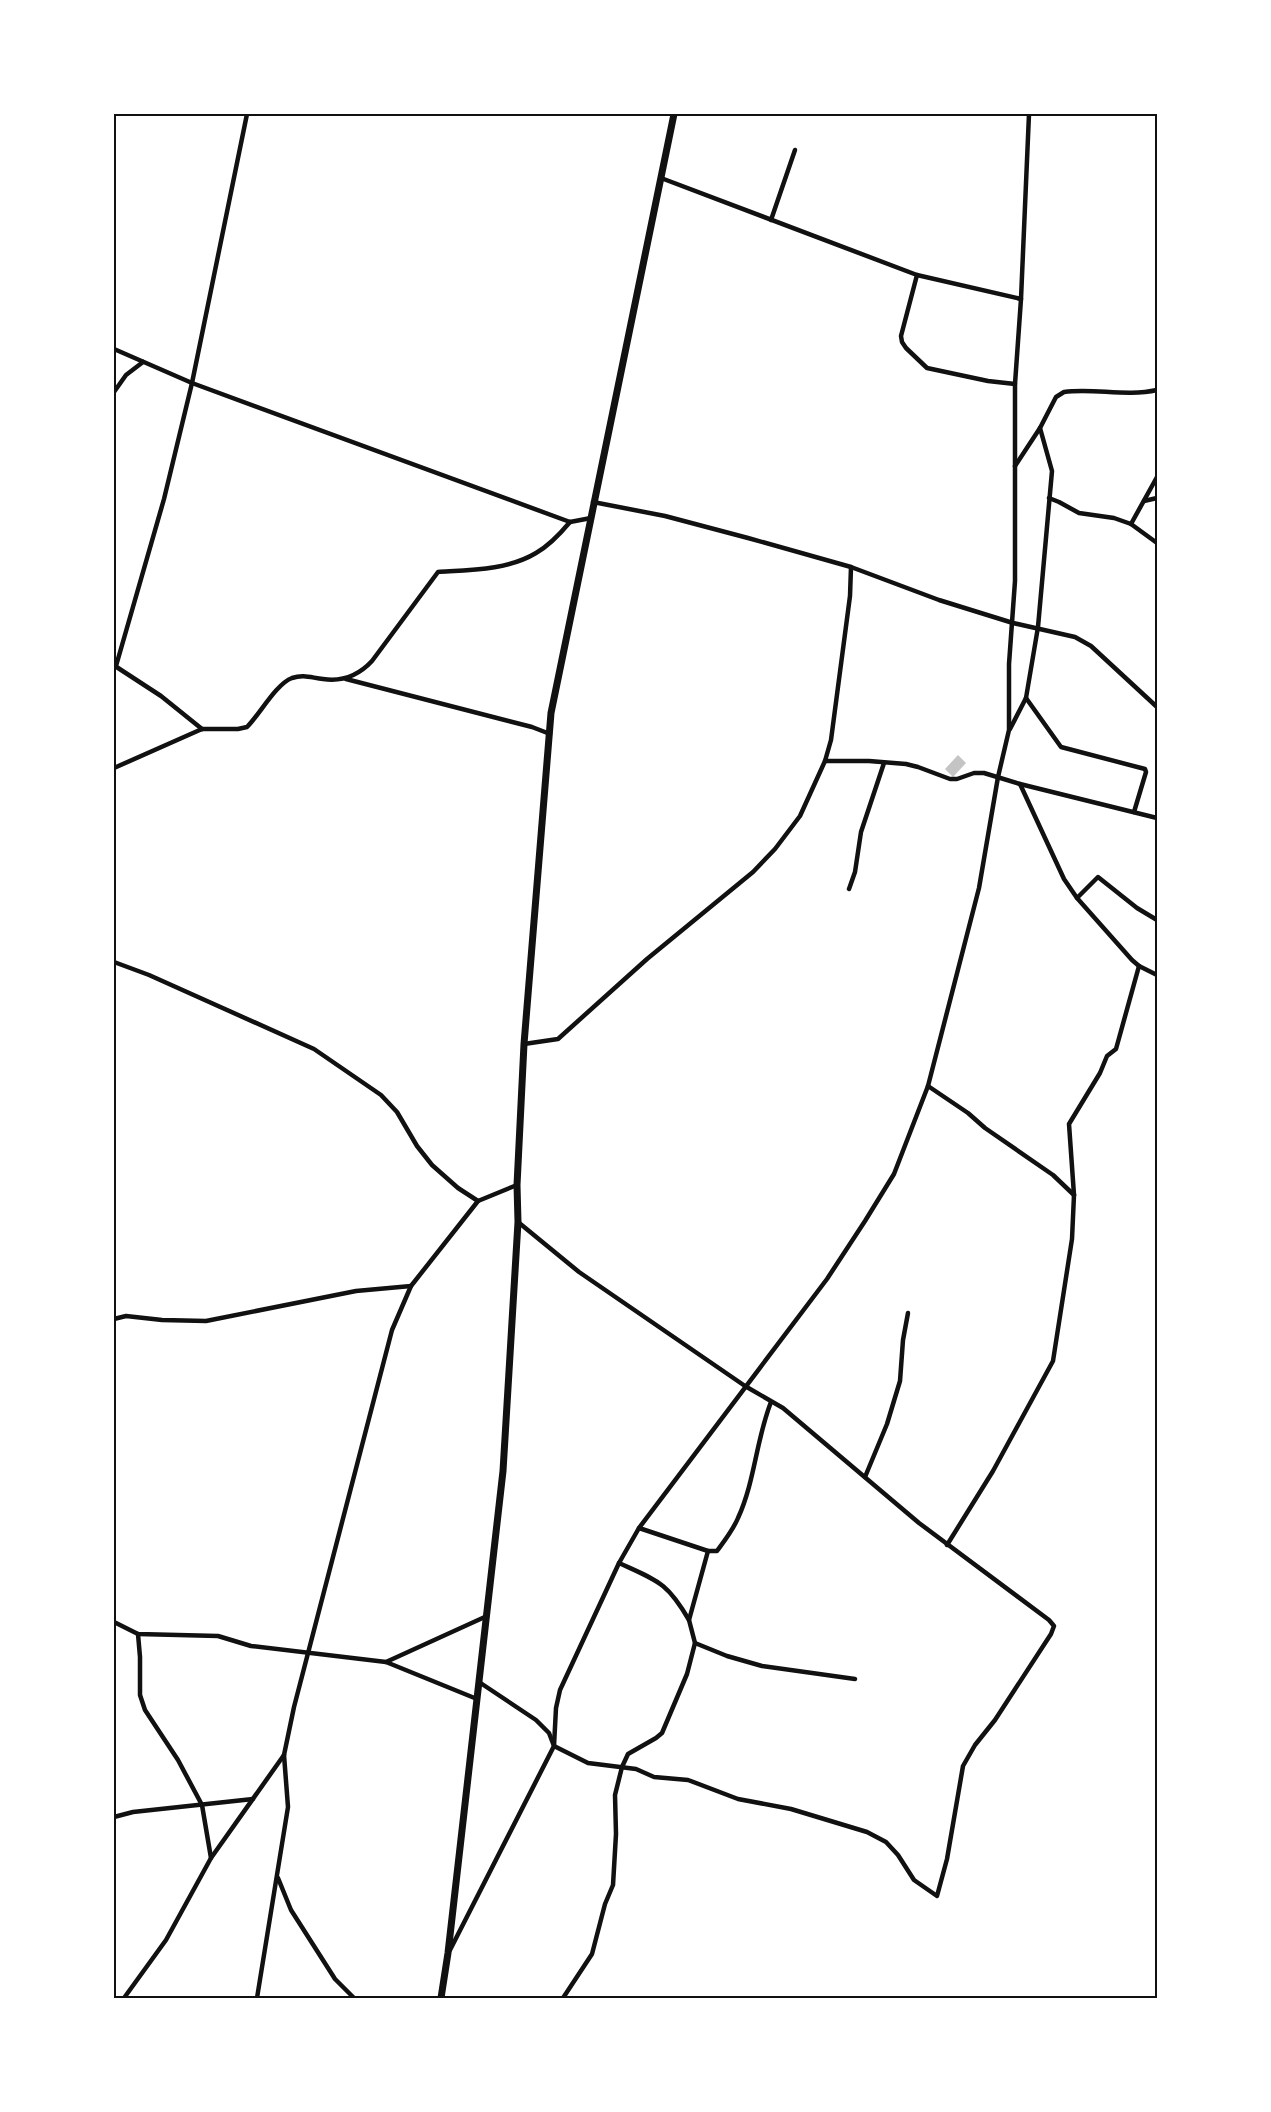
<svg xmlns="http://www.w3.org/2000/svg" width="1271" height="2112" font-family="'Noto Sans',sans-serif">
  <rect width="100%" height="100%" fill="#fff"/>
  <polygon fill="#c4c4c4" points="958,755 966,763 953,777 945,769"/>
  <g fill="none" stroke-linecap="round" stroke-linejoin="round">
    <g stroke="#111" stroke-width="4.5">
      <polyline points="661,178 917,275 1021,299"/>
      <polyline points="771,220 795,150"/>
      <polyline points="917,275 901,336 902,342 906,348 927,368 988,381 1015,384"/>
      <polyline points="114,349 192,383 570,522 591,518"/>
      <polyline points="114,392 126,375 143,362"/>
      <path d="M1015 466 1040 428 1056 397 1064 392C1095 388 1126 397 1157 390"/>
      <polyline points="1049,498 1059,502 1079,513 1114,518 1131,524 1157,543"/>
      <polyline points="1144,501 1157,498"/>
      <polyline points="593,502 665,516 748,538 851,567 939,600 1013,623 1075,637 1091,646 1157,707"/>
      <polyline points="1131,524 1157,477"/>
      <polyline points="115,666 161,696 202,729"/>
      <polyline points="116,666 164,499 192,383 247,114"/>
      <polyline points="346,679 532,727 550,734"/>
      <polyline points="1026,698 1061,747 1145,769 1146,772 1134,812"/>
      <polyline points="1010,729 1026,698 1038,627 1052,471 1040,428"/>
      <polyline points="825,761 869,761 906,764 918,767 950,779 957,779 974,773 984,773 1020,784 1157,818"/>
      <path d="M114 768 202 729H238L247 727C260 714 276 684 292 678 304 674 312 678 323 679 343 682 359 675 372 661L438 572C470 570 508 570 536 553 550 545 560 534 570 522"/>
      <polyline points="1020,784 1064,879 1077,898 1132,960 1139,966 1157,975"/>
      <polyline points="849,889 855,872 861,832 884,763"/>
      <polyline points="1077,898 1098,877 1137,908 1157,920"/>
      <polyline points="114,962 149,975 314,1049 381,1095 397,1112 417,1146 432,1165 458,1188 478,1201"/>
      <polyline points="524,1044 558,1039 647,959 753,872 775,849 800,816 825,761 831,740 850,596 851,567"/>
      <polyline points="928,1086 968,1113 985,1128 1053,1175 1074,1195"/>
      <polyline points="114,1319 126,1316 162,1320 206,1321 356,1291 411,1286"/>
      <polyline points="865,1477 887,1424 900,1381 903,1340 908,1313"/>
      <path d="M639 1528 708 1551H717C725 1540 733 1530 738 1518 755 1481 756 1440 771 1402"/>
      <polyline points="947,1545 993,1471 1053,1361 1072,1239 1074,1195 1069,1124 1100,1073 1107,1056 1116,1049 1139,966"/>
      <path d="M619 1563C658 1581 667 1582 689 1620"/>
      <polyline points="114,1622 138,1634 218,1636 251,1646 386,1662 477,1699"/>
      <polyline points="138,1634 140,1657 140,1695 145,1710 178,1760 202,1805 211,1858"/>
      <polyline points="695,1643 727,1656 762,1666 855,1679"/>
      <polyline points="386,1662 487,1616"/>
      <polyline points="479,1682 536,1720 549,1733 554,1746 588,1763 636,1769 654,1777 688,1780 738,1799 791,1809 867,1832 886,1842 898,1855 914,1880 937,1896 947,1859 963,1766 975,1745 995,1720 1051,1634 1054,1626 1049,1620 919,1523 783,1408 745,1386 579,1272 518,1222"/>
      <polyline points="114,1817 133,1812 253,1799"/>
      <polyline points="278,1878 291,1910 335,1979 354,1998"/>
      <polyline points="450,1950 554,1746 556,1708 560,1690 619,1563 639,1528 827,1279 865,1221 894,1174 928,1086 979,888 998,777 1009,730 1009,664 1015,581 1015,384 1021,299 1029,114"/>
      <polyline points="124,1998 166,1940 211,1858 284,1755"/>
      <polyline points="257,1998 288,1807 284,1755 294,1707 392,1330 411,1286 478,1201 517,1185"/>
      <polyline points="563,1998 592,1954 605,1904 613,1885 616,1834 615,1795 622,1767 628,1754 656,1738 662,1733 687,1674 695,1643 689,1620 708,1551"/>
    </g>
    <polyline stroke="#111" stroke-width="7" points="441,1998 448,1953 503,1471 518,1222 517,1185 524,1044 551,713 674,114"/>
  </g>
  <rect width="1271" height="2112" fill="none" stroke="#ffffff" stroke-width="230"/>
  <rect x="115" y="115" width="1041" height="1882" fill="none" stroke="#111" stroke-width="2"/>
</svg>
